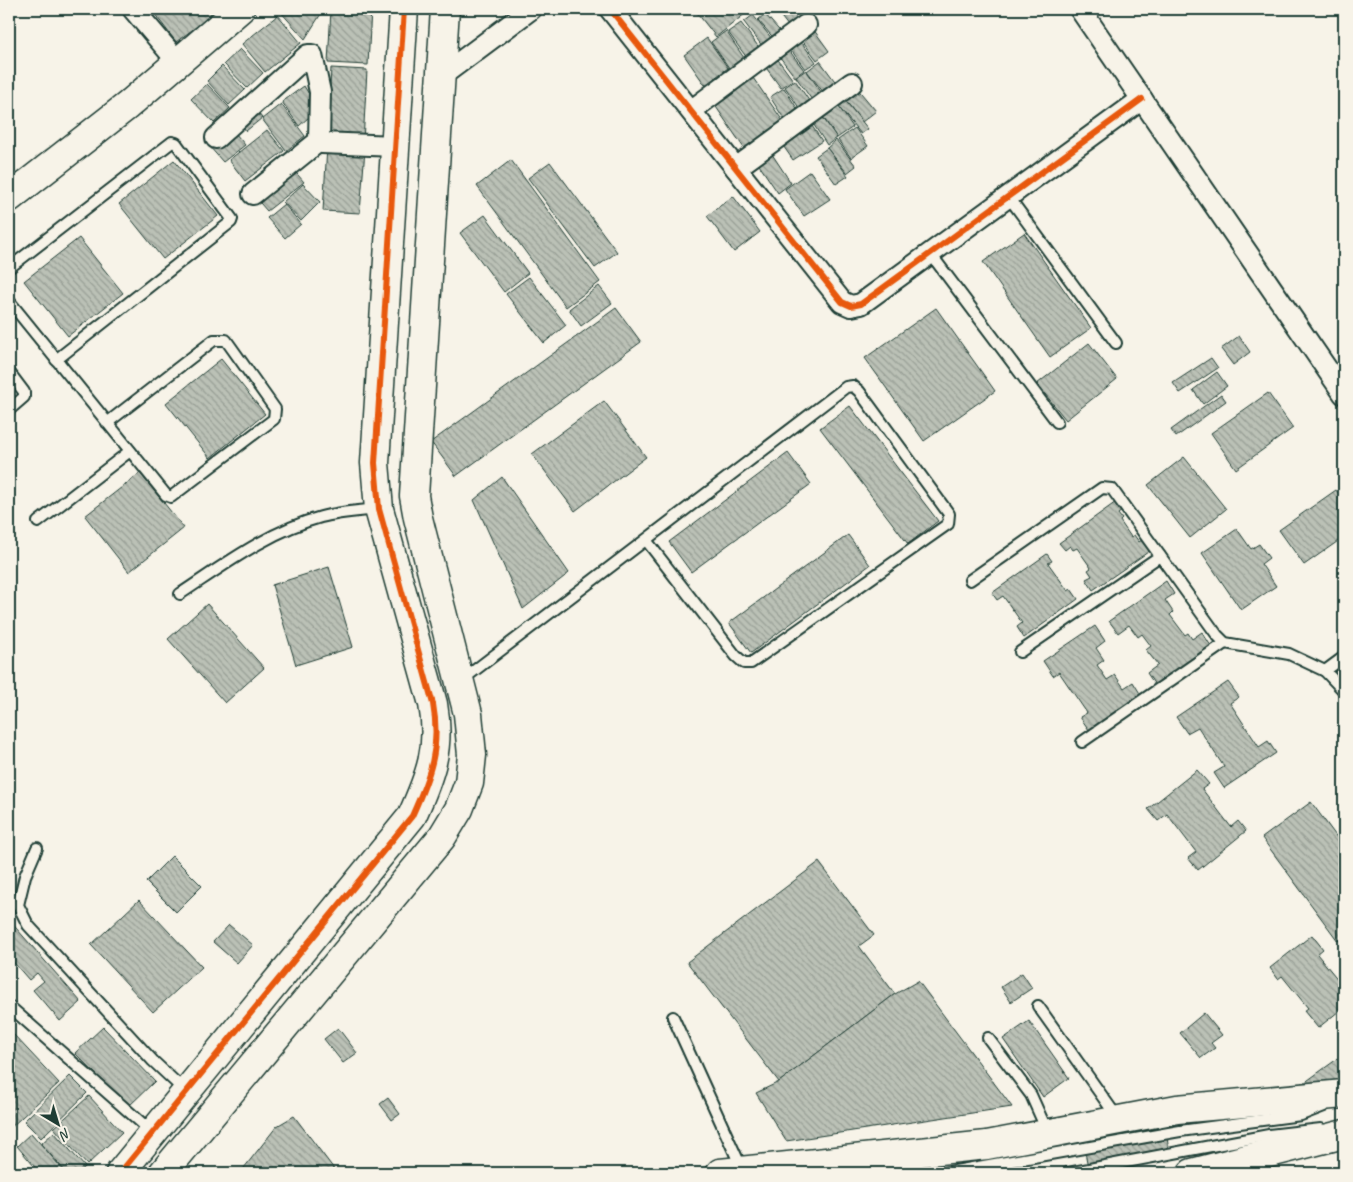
<svg xmlns="http://www.w3.org/2000/svg" width="1353" height="1182" font-family="Caveat,sans-serif">
  <defs>
    <pattern id="building-back-hatch" width="6" height="6" patternUnits="userSpaceOnUse" patternTransform="scale(1.25)"><rect width="6" height="6" fill="#bbc1b6"/><path d="M-1 5l2 2M0 0l6 6M5-1l2 2" fill="none" stroke="#979e95"/></pattern>
  </defs>
  <rect width="100%" height="100%" fill="#f7f3e8"/>
  <filter id="ink" filterUnits="userSpaceOnUse"><feTurbulence type="fractalNoise" baseFrequency=".02" numOctaves="2"/><feDisplacementMap in="SourceGraphic" scale="10" xChannelSelector="R" yChannelSelector="G"/><feConvolveMatrix kernelMatrix="1 2 1 2 8 2 1 2 1" color-interpolation-filters="sRGB"/></filter>
  <g filter="url(#ink)">
    <g fill="url(#building-back-hatch)" stroke="#1f3d34">
      <polygon points="151,9 207,9 212,15 176,42"/>
      <polygon points="278,9 324,9 305,39"/>
      <polygon points="331,9 371,9 368,65 328,63"/>
      <polygon points="694,9 742,9 746,13 716,37"/>
      <polygon points="775,9 790,9 801,24 792,31"/>
      <polygon points="765,14 784,36 777,42 758,20"/>
      <polygon points="278,15 301,43 265,72 242,44"/>
      <polygon points="753,15 776,44 766,51 744,22"/>
      <polygon points="741,23 763,53 750,62 728,32"/>
      <polygon points="811,26 829,51 817,60 798,35"/>
      <polygon points="726,31 748,64 734,75 711,42"/>
      <polygon points="797,36 816,62 805,69 786,43"/>
      <polygon points="707,38 728,68 705,85 684,55"/>
      <polygon points="785,45 804,70 795,77 776,52"/>
      <polygon points="240,49 263,73 247,88 224,64"/>
      <polygon points="773,53 793,80 781,88 761,61"/>
      <polygon points="820,61 840,88 827,97 807,71"/>
      <polygon points="222,66 245,90 229,105 207,81"/>
      <polygon points="331,68 367,70 363,142 327,140"/>
      <polygon points="806,70 826,99 816,106 796,77"/>
      <polygon points="751,75 787,127 748,154 712,101"/>
      <polygon points="795,80 814,108 804,115 785,87"/>
      <polygon points="207,84 230,108 214,123 191,99"/>
      <polygon points="304,86 318,109 299,126 282,102"/>
      <polygon points="856,87 876,111 862,122 843,97"/>
      <polygon points="784,88 802,116 788,125 770,97"/>
      <polygon points="844,99 868,129 861,134 837,105"/>
      <polygon points="836,103 853,127 837,138 821,114"/>
      <polygon points="281,104 305,136 286,151 262,119"/>
      <polygon points="253,107 262,118 246,131 238,120"/>
      <polygon points="819,112 837,138 827,145 810,119"/>
      <polygon points="808,120 822,141 793,160 779,140"/>
      <polygon points="231,128 245,145 223,162 209,146"/>
      <polygon points="855,128 868,146 851,158 838,140"/>
      <polygon points="267,130 284,151 245,181 229,160"/>
      <polygon points="836,140 856,166 847,173 827,148"/>
      <polygon points="327,147 365,149 360,213 323,211"/>
      <polygon points="768,148 791,183 778,193 755,159"/>
      <polygon points="827,148 848,176 836,184 816,156"/>
      <polygon points="174,160 218,216 163,259 119,204"/>
      <polygon points="511,160 600,282 566,307 477,186"/>
      <polygon points="550,162 617,252 595,268 528,178"/>
      <polygon points="291,167 304,182 267,211 254,196"/>
      <polygon points="810,171 830,199 804,216 785,189"/>
      <polygon points="303,184 320,202 301,221 283,202"/>
      <polygon points="733,196 760,232 734,252 707,216"/>
      <polygon points="284,204 301,224 285,238 267,218"/>
      <polygon points="485,215 528,273 504,292 460,233"/>
      <polygon points="1024,233 1091,328 1050,357 983,262"/>
      <polygon points="79,238 123,293 68,336 24,281"/>
      <polygon points="529,277 566,325 544,343 506,294"/>
      <polygon points="599,286 612,303 581,326 569,309"/>
      <polygon points="616,308 641,342 456,476 431,442"/>
      <polygon points="936,308 995,391 924,441 865,358"/>
      <polygon points="1239,336 1250,352 1233,365 1221,349"/>
      <polygon points="1089,343 1117,379 1066,420 1037,384"/>
      <polygon points="1211,358 1218,368 1180,393 1173,383"/>
      <polygon points="221,359 265,414 210,458 166,403"/>
      <polygon points="1217,372 1227,386 1203,404 1193,390"/>
      <polygon points="1268,393 1293,428 1236,469 1211,433"/>
      <polygon points="1221,394 1226,401 1176,437 1171,430"/>
      <polygon points="604,401 646,457 575,511 532,454"/>
      <polygon points="850,406 938,521 908,544 820,428"/>
      <polygon points="788,453 811,484 691,572 669,542"/>
      <polygon points="1184,457 1226,509 1190,538 1148,485"/>
      <polygon points="140,473 184,528 129,572 85,516"/>
      <polygon points="502,477 569,573 523,609 474,500"/>
      <polygon points="1336,490 1344,501 1344,537 1304,565 1279,530"/>
      <polygon points="1116,502 1123,510 1118,514 1122,519 1120,521 1131,537 1134,535 1139,542 1143,539 1151,550 1093,590 1086,579 1092,576 1088,570 1091,568 1077,548 1073,550 1070,546 1065,550 1059,543"/>
      <polygon points="1237,529 1251,549 1259,544 1269,558 1261,564 1276,586 1241,610 1202,553"/>
      <polygon points="848,535 870,565 751,653 729,623"/>
      <polygon points="1047,554 1052,561 1048,563 1068,591 1071,589 1078,599 1024,638 1017,627 1022,623 1003,596 997,600 992,593"/>
      <polygon points="329,567 353,647 296,665 272,585"/>
      <polygon points="1166,581 1174,594 1165,600 1173,612 1170,615 1185,635 1188,633 1192,639 1202,632 1211,646 1155,685 1147,673 1158,665 1146,650 1151,646 1142,634 1138,637 1129,625 1118,633 1109,621"/>
      <polygon points="207,604 264,668 225,703 168,639"/>
      <polygon points="1095,626 1105,641 1096,648 1104,660 1097,665 1107,680 1115,675 1124,688 1133,682 1141,695 1089,730 1080,717 1087,713 1059,672 1053,676 1043,661"/>
      <polygon points="1228,682 1239,697 1230,703 1259,747 1268,741 1276,753 1224,788 1214,773 1224,767 1198,727 1187,733 1176,717"/>
      <polygon points="1197,770 1209,784 1202,789 1231,827 1238,821 1246,831 1198,870 1188,858 1196,852 1167,814 1158,821 1148,809"/>
      <polygon points="1311,802 1344,847 1344,936 1338,941 1262,838"/>
      <polygon points="172,856 202,886 176,912 146,882"/>
      <polygon points="819,862 874,935 859,946 895,994 779,1082 687,962"/>
      <polygon points="139,900 202,967 153,1012 91,945"/>
      <polygon points="9,920 81,1002 60,1021 33,990 44,981 37,973 29,980 9,957"/>
      <polygon points="229,925 253,945 237,963 213,942"/>
      <polygon points="1312,935 1323,949 1317,954 1344,987 1344,1007 1318,1028 1304,1011 1308,1008 1282,976 1278,979 1270,968"/>
      <polygon points="1022,973 1032,988 1011,1002 1001,987"/>
      <polygon points="918,981 1012,1107 786,1141 756,1093 779,1082 895,994"/>
      <polygon points="1204,1013 1222,1035 1211,1043 1215,1048 1201,1058 1180,1033"/>
      <polygon points="1029,1021 1069,1078 1043,1097 1003,1039"/>
      <polygon points="103,1027 155,1081 128,1107 75,1053"/>
      <polygon points="338,1028 357,1053 343,1063 324,1039"/>
      <polygon points="13,1034 59,1083 9,1129 9,1038"/>
      <polygon points="1344,1054 1344,1082 1311,1095 1304,1083"/>
      <polygon points="70,1076 87,1093 41,1138 24,1121"/>
      <polygon points="89,1096 122,1132 87,1165 54,1128"/>
      <polygon points="388,1098 400,1114 392,1120 380,1104"/>
      <polygon points="294,1116 337,1173 240,1173 277,1126"/>
      <polygon points="54,1132 85,1167 78,1173 67,1173 41,1144"/>
      <polygon points="31,1133 66,1173 40,1173 17,1146"/>
      <polygon points="1167,1137 1169,1152 1088,1167 1085,1152"/>
    </g>
    <g fill="none" stroke-linecap="round" stroke-linejoin="round">
      <g stroke="#1f3d34" stroke-width="14">
        <g id="lane">
          <polyline points="1008,196 1116,343"/>
          <polyline points="930,253 1057,422"/>
          <polyline points="9,268 172,142 176,143 232,219 231,222 56,360"/>
          <polyline points="9,301 166,495 171,497 274,419 275,409 226,340 214,340 107,423"/>
          <polyline points="9,372 24,392 24,397 9,410"/>
          <polyline points="38,522 130,451"/>
          <polyline points="970,580 1102,488 1112,489 1217,635 1225,643 1289,654 1325,671 1344,691"/>
          <path d="M180 594C224 565 269 531 321 517 339 512 359 511 378 509"/>
          <polyline points="1020,652 1160,556"/>
          <polyline points="1325,671 1344,657"/>
          <polyline points="462,680 846,387 853,386 859,391 949,514 948,524 751,663 744,663 736,656 646,540"/>
          <polyline points="1082,742 1225,643"/>
          <polyline points="37,848 25,876 18,905 28,925 153,1061 185,1091"/>
          <polyline points="9,1006 153,1133"/>
          <polyline points="1038,1006 1117,1117"/>
          <polyline points="673,1017 742,1169"/>
          <polyline points="988,1038 1031,1095 1048,1133"/>
          <polyline points="944,1173 1180,1131 1301,1115 1324,1106"/>
          <polyline points="1068,1173 1269,1135 1321,1129"/>
        </g>
      </g>
      <g stroke="#1f3d34" stroke-width="24">
        <g id="street">
          <polyline points="133,9 178,62"/>
          <polyline points="610,9 842,302 851,306 861,304 1142,99"/>
          <polyline points="1080,9 1344,394"/>
          <polyline points="440,77 531,9"/>
          <polyline points="692,110 806,25"/>
          <polyline points="216,138 308,55 312,55 320,92 319,141 322,143 395,146"/>
          <polyline points="736,168 852,83"/>
          <polyline points="253,194 319,141"/>
        </g>
      </g>
      <g stroke="#1f3d34" stroke-width="31">
        <g id="secondary">
          <polyline points="9,198 127,106 240,9"/>
          <path d="M120 1173 412 816C430 776 441 748 433 704L379 509 375 463 404 9"/>
          <polyline points="163,1173 442,837 459,809 469,783 472,755 468,714 418,518 414,496 445,9"/>
        </g>
      </g>
      <g stroke="#1f3d34" stroke-width="31">
        <g id="primary">
          <polyline points="720,1173 987,1145 1177,1109 1344,1094"/>
          <polyline points="1192,1173 1344,1134"/>
        </g>
      </g>
      <use href="#lane" stroke="#f7f3e8" stroke-width="10"/>
      <use href="#street" stroke="#f7f3e8" stroke-width="20"/>
      <use href="#secondary" stroke="#f7f3e8" stroke-width="28"/>
      <use href="#primary" stroke="#f7f3e8" stroke-width="28"/>
      <g stroke="#f7f3e8" stroke-width="9">
        <g id="cycleway">
          <polyline points="610,9 842,302 851,306 861,304 1142,99"/>
          <path d="M120 1173 412 816C430 776 441 748 433 704L379 509 375 463 404 9"/>
        </g>
      </g>
      <use href="#cycleway" stroke="#e8590c" stroke-width="6"/>
    </g>
  </g>
  <rect width="1353" height="1182" fill="none" stroke="#f7f3e8" stroke-width="30"/>
  <rect x="15" y="15" width="1323" height="1152" fill="none" stroke="#1f3d34" stroke-width="2" filter="url(#ink)"/>
  <g transform="translate(58 1124) rotate(142)" stroke="#f7f3e8" stroke-width="4" paint-order="stroke">
  <path d="M0-4L9 19L0 12L-9 19Z" fill="#1f3d34"/>
  <text y="-8" font-size="14" font-weight="bold" text-anchor="middle" fill="#1f3d34">N</text>
  </g>
</svg>
